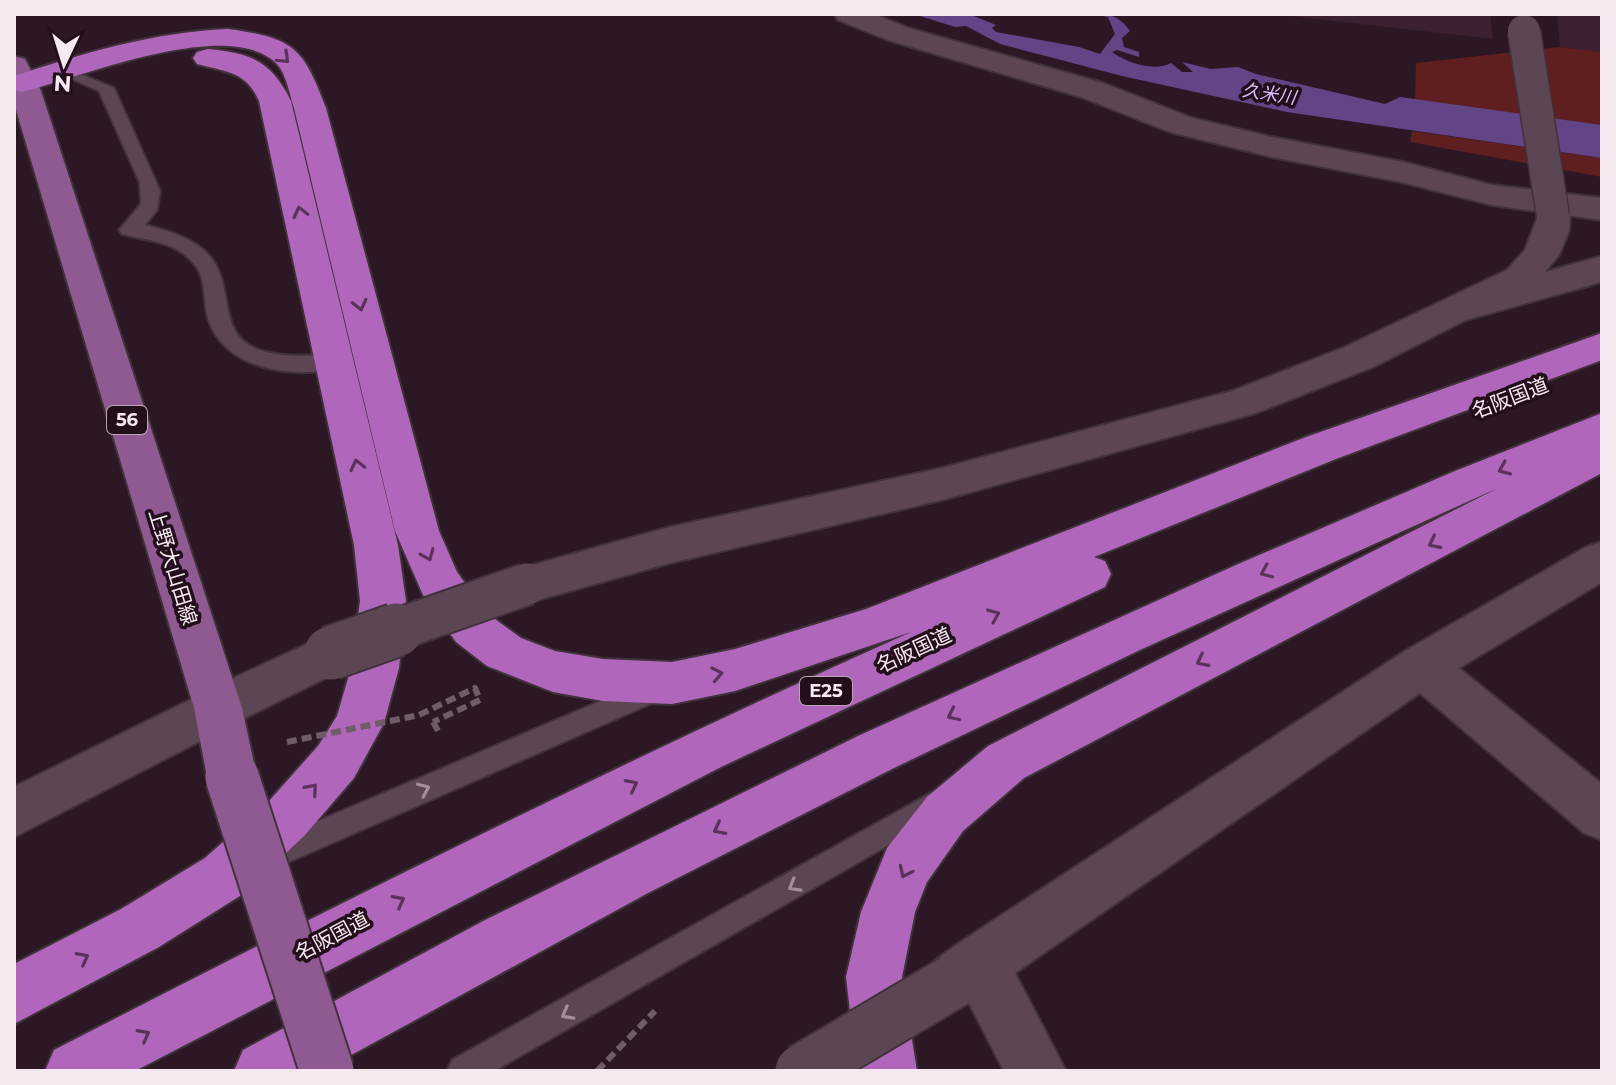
<svg xmlns="http://www.w3.org/2000/svg" width="1616" height="1085" font-family="Montserrat,'Noto Sans JP',sans-serif">
  <rect width="100%" height="100%" fill="#2c1824"/>
  <g fill="#3b2131">
    <polygon points="1272,14 1490,14 1493,39"/>
    <polygon points="1557,14 1602,14 1602,52 1560,47"/>
  </g>
  <g fill="#5f1f20">
    <polygon points="1560,47 1602,52 1602,125 1415,101 1416,63"/>
    <polygon points="1412,131 1602,158 1602,177 1410,142"/>
  </g>
  <path fill="#614587" d="M900 14H969L996 25 992 28 996 32 1079 47 1100 54 1115 34 1108 17 1093 14C1111 14 1119 16 1130 31L1122 38 1124 47 1139 52V57L1117 50 1112 52C1127 63 1154 72 1171 63L1182 72H1193L1182 62 1211 69 1238 67 1256 74 1385 104 1400 97 1602 125V158L1287 112 1122 76 1000 44 966 26 955 27 914 14Z"/>
  <g fill="none" stroke-linecap="round" stroke-linejoin="round">
    <g stroke="#40323a" stroke-width="4">
      <g id="service">
        <path d="M78 73 114 88 160 191 157 210 145 225C170 231 200 240 214 262 235 296 216 339 266 352 288 358 312 355 334 355L341 357 345 362 341 367C296 380 223 370 208 318 203 301 207 280 195 265 177 241 148 241 122 234L119 230 141 204 140 183 99 91 70 78Z"/>
        <polygon points="655,678 664,682 668,690 664,698 277,867 267,871 257,867 253,857 257,847"/>
        <polygon points="938,789 948,793 952,802 948,811 494,1071 447,1071 452,1060"/>
      </g>
    </g>
    <g stroke="#40323a" stroke-width="4">
      <g id="minor">
        <polygon points="834,14 874,14 908,28 1103,83 1192,118 1272,137 1403,162 1492,185 1602,198 1602,220 1492,205 1401,182 1272,157 1170,132 1081,97 888,40 838,20"/>
        <polygon points="1602,256 1602,281 1588,286 1462,321 1449,317 1443,308 1449,299"/>
        <polygon points="1602,542 1602,582 1459,668 1602,784 1602,840 1584,833 1420,693 1015,973 1066,1071 1004,1071 969,1003 954,1009 934,1001 926,981 934,961 959,943 1405,651 1586,547"/>
        <polygon points="218,686 235,693 242,708 235,723 14,837 14,787"/>
      </g>
    </g>
    <g stroke="#40323a" stroke-width="4">
      <g id="tertiary">
        <polygon points="1553,205 1565,208 1570,216 1569,231 1559,255 1533,286 1373,367 1256,413 942,500 670,563 527,603 511,597 504,584 511,571 670,527 942,468 1232,391 1345,347 1507,270 1525,250 1541,208"/>
        <polygon points="331,633 348,639 355,653 348,667 235,723 218,730 201,723 194,708 201,693"/>
      </g>
    </g>
    <g stroke="#40323a" stroke-width="4">
      <polygon id="primary" points="14,56 25,59 41,91 242,708 257,777 250,794 232,800 214,794 207,777 194,708 14,103"/>
    </g>
    <g stroke="#40323a" stroke-width="4">
      <g id="motorway">
        <path d="M228 29C294 38 303 47 326 108L439 531 457 572 488 614 521 638 555 651 603 659 672 662 735 649 866 609 1306 437 1602 333V360L1336 459 1094 557 1105 561 1111 574 1105 587 721 767 135 1071H45L54 1050C337 904 621 762 911 632L735 691 672 704 603 701 553 692 487 666 456 642 423 595 395 531 294 108C289 94 287 74 276 63 227 16 79 78 22 92L14 90V76C84 53 154 32 228 29Z"/>
        <path d="M208 49C251 53 271 61 291 101L398 545 406 601 399 668 384 723 354 778 305 835 243 894 159 947 14 1024V964L121 909 205 858 269 801 318 746 337 716 351 668 360 601 354 545 259 101C246 71 226 72 197 64L193 58 197 52Z"/>
        <polygon points="1602,413 1602,473 1024,778 963,831 927,882 915,912 902,977 917,1071 857,1071 846,977 861,912 887,848 927,797 988,746 1498,488 1142,649 894,768 648,893 322,1071 234,1071 243,1050 487,919 858,736 1236,565 1455,471"/>
      </g>
    </g>
    <g stroke="#6e5c67" stroke-width="6" stroke-dasharray="10 5" stroke-linecap="butt">
      <polyline points="433,722 440,734"/>
      <polyline points="597,1071 655,1011"/>
    </g>
    <use href="#service" fill="#5d4654" fill-rule="evenodd"/>
    <use href="#minor" fill="#5d4654" fill-rule="evenodd"/>
    <use href="#tertiary" fill="#5d4654" fill-rule="evenodd"/>
    <use href="#primary" fill="#8f5992" fill-rule="evenodd"/>
    <use href="#motorway" fill="#b066bb" fill-rule="evenodd"/>
    <g stroke="#40323a" stroke-width="57" stroke-linecap="butt">
      <polyline id="minor-bridge" points="802,1071 954,981"/>
    </g>
    <g stroke="#40323a" stroke-width="35" stroke-linecap="butt">
      <polyline id="tertiary-bridge-far2" points="1524,31 1553,216"/>
    </g>
    <g stroke="#40323a" stroke-width="45" stroke-linecap="butt">
      <polyline id="tertiary-bridge-far1" points="390,632 527,584"/>
    </g>
    <g stroke="#40323a" stroke-width="57" stroke-linecap="butt">
      <polyline id="tertiary-bridge" points="331,653 396,630"/>
    </g>
    <g stroke="#40323a" stroke-width="57" stroke-linecap="butt">
      <polyline id="primary-bridge" points="232,777 327,1071"/>
    </g>
    <polyline stroke="#6e5c67" stroke-width="6" stroke-dasharray="10 5" stroke-linecap="butt" points="287,742 419,715 475,688 480,700 433,722"/>
    <use href="#minor-bridge" stroke="#5d4654" stroke-width="53"/>
    <use href="#tertiary-bridge-far2" stroke="#5d4654" stroke-width="32"/>
    <use href="#tertiary-bridge-far1" stroke="#5d4654" stroke-width="41"/>
    <use href="#tertiary-bridge" stroke="#5d4654" stroke-width="53"/>
    <use href="#primary-bridge" stroke="#8f5992" stroke-width="53"/>
  </g>
  <defs><path id="oneway-chevron" d="M-2-3.5L2.5 0L-2 3.5" fill="none" stroke-width="1.6" stroke-linecap="round" stroke-linejoin="round" transform="scale(2)"/></defs>
  <g stroke="#5b325b">
    <use href="#oneway-chevron" transform="translate(284 58) rotate(44)"/>
    <use href="#oneway-chevron" transform="translate(300 212) rotate(-103)"/>
    <use href="#oneway-chevron" transform="translate(360 305) rotate(76)"/>
    <use href="#oneway-chevron" transform="translate(357 465) rotate(-103)"/>
    <use href="#oneway-chevron" transform="translate(1504 469) rotate(157)"/>
    <use href="#oneway-chevron" transform="translate(1434 543) rotate(153)"/>
    <use href="#oneway-chevron" transform="translate(428 555) rotate(67)"/>
    <use href="#oneway-chevron" transform="translate(1266 572) rotate(156)"/>
    <use href="#oneway-chevron" transform="translate(994 615) rotate(-23)"/>
    <use href="#oneway-chevron" transform="translate(1202 661) rotate(153)"/>
    <use href="#oneway-chevron" transform="translate(717 674) rotate(-11)"/>
    <use href="#oneway-chevron" transform="translate(953 715) rotate(154)"/>
    <use href="#oneway-chevron" transform="translate(632 785) rotate(-27)"/>
    <use href="#oneway-chevron" transform="translate(312 789) rotate(-49)"/>
    <use href="#oneway-chevron" transform="translate(719 829) rotate(153)"/>
    <use href="#oneway-chevron" transform="translate(905 872) rotate(115)"/>
    <use href="#oneway-chevron" transform="translate(399 901) rotate(-28)"/>
    <use href="#oneway-chevron" transform="translate(83 958) rotate(-28)"/>
    <use href="#oneway-chevron" transform="translate(144 1035) rotate(-28)"/>
  </g>
  <g stroke="#a28f9a">
    <use href="#oneway-chevron" transform="translate(424 789) rotate(-24)"/>
    <use href="#oneway-chevron" transform="translate(794 886) rotate(150)"/>
    <use href="#oneway-chevron" transform="translate(567 1014) rotate(151)"/>
  </g>
  <g text-anchor="middle" dominant-baseline="central" stroke-width="7" stroke-linejoin="round" paint-order="stroke">
    <g font-size="18" font-style="italic" fill="#d8c2fc" stroke="#220f1b">
      <text transform="translate(1269 94) rotate(9)">久米川</text>
    </g>
    <g fill="#220f1b" stroke="#b6a7b0" stroke-width="2">
      <rect x="107" y="406" width="40" height="28" rx="6"/>
      <rect x="800" y="677" width="52" height="28" rx="6"/>
    </g>
    <g font-size="18" font-weight="bold" fill="#f6e8f0">
      <text x="127" y="420">56</text>
      <text x="826" y="691">E25</text>
    </g>
    <g font-size="20" fill="#f6e8f0" stroke="#220f1b">
      <text transform="translate(1510 398) rotate(-21)">名阪国道</text>
      <text transform="translate(173 567) rotate(73)">上野大山田線</text>
      <text transform="translate(914 650) rotate(-25)">名阪国道</text>
      <text transform="translate(332 936) rotate(-28)">名阪国道</text>
    </g>
  </g>
  <rect width="1616" height="1085" fill="none" stroke="#f6e8f0" stroke-width="32"/>
  <g transform="translate(64 64) rotate(184)" stroke="#220f1b" stroke-width="6" paint-order="stroke">
  <path d="M0-6L14 30L0 20L-14 30Z" fill="#f6e8f0"/>
  <text y="-12" font-size="22" font-weight="bold" text-anchor="middle" fill="#f6e8f0">N</text>
  </g>
</svg>
